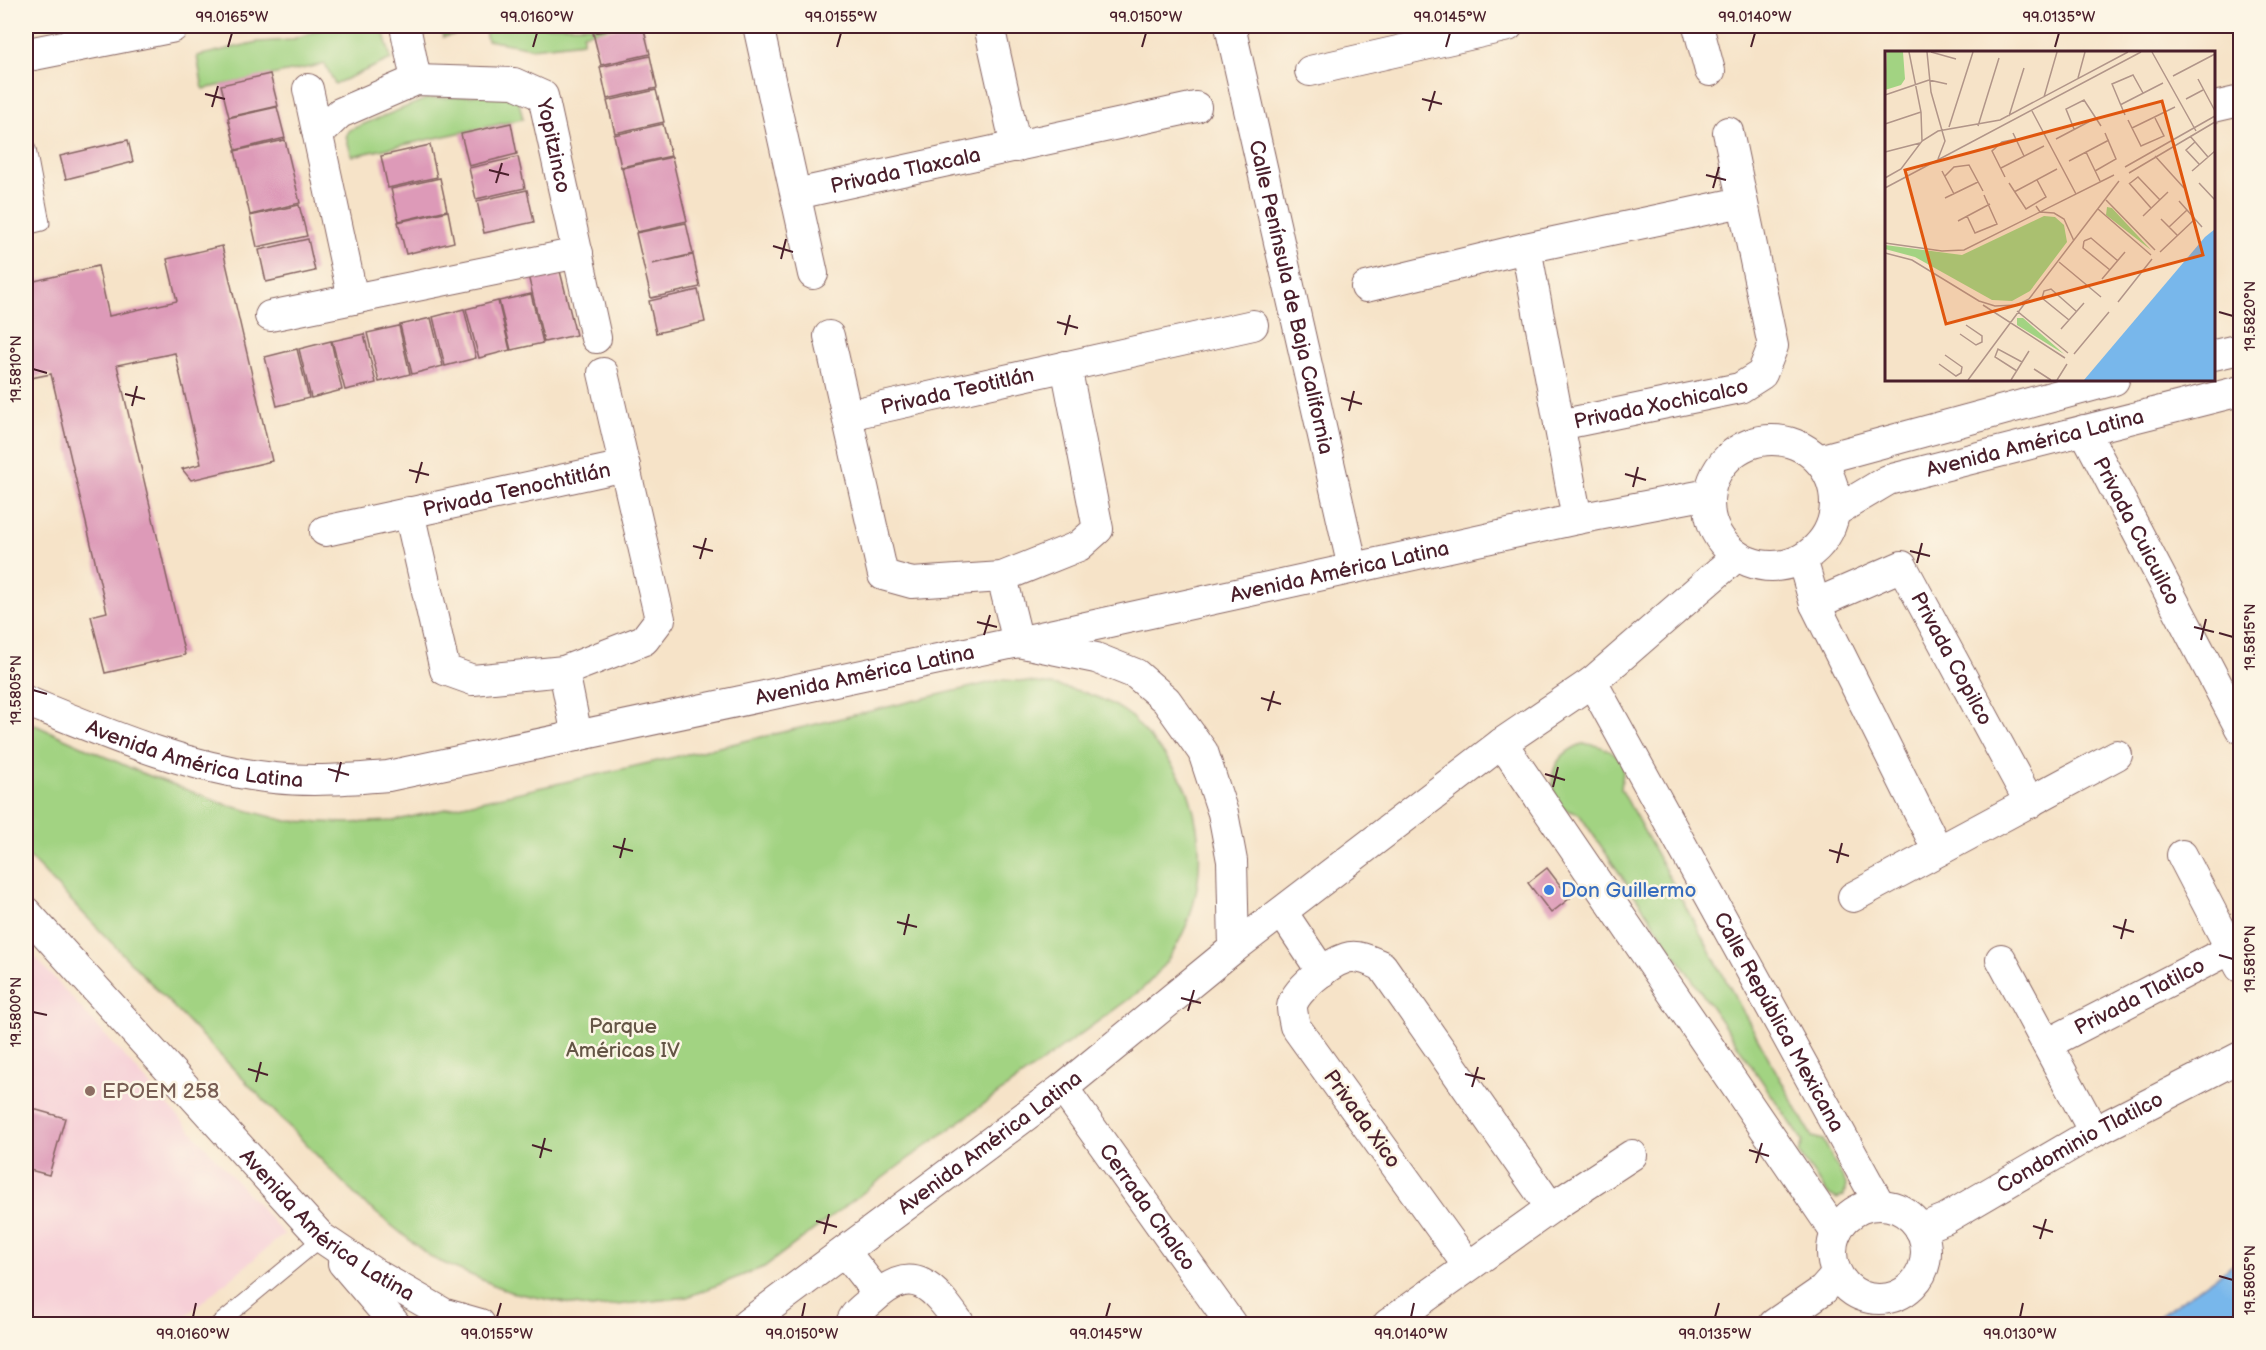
<svg xmlns="http://www.w3.org/2000/svg" width="2266" height="1350" font-family="'Balsamiq Sans',sans-serif">
  <rect width="100%" height="100%" fill="#fcf5e5"/>
  <filter id="ink" filterUnits="userSpaceOnUse"><feTurbulence type="fractalNoise" baseFrequency=".0167" numOctaves="2"/><feDisplacementMap in="SourceGraphic" scale="12" xChannelSelector="R" yChannelSelector="G"/><feConvolveMatrix kernelMatrix="1 2 1 2 8 2 1 2 1" color-interpolation-filters="sRGB"/></filter>
  <filter id="wash" filterUnits="userSpaceOnUse"><feTurbulence type="fractalNoise" baseFrequency=".008" numOctaves="4" result="noise"/><feDisplacementMap in="SourceGraphic" scale="24" xChannelSelector="R" yChannelSelector="G"/><feGaussianBlur stdDeviation="1.35" result="paint"/><feColorMatrix in="noise" values="0 0 0 0 0 0 0 0 0 0 0 0 0 0 0 0 0 1.4 0 .05"/><feComposite in="paint" operator="in"/></filter>
  <g filter="url(#wash)">
    <rect width="100%" height="100%" fill="#f6e3c8"/>
    <polygon fill="#f6cfd7" points="26,947 284,1234 176,1324 26,1324"/>
    <g fill="#a2d382" stroke="#767956" stroke-width="1.5">
      <polygon points="339,26 382,26 391,59 335,84 325,64 203,89 197,56 258,42 290,40 325,28"/>
      <polygon points="441,26 475,26 476,30 443,37"/>
      <polygon points="484,26 615,26 583,34 583,42 532,48 487,40"/>
      <polygon points="508,93 518,98 523,119 352,156 346,137 349,130 426,99"/>
      <path d="M1001 680C1044 682 1092 688 1128 714 1136 721 1143 730 1150 738 1163 752 1185 780 1190 798 1212 869 1195 941 1140 991L908 1159 764 1267 687 1297 591 1308 510 1292 432 1258 360 1200 26 854V721L142 773 227 805 287 821 348 823 393 821 732 744Z"/>
      <path d="M1582 744C1601 744 1611 750 1624 763L1621 789 1812 1137 1823 1140 1846 1184 1844 1196 1837 1199 1828 1194 1799 1154 1803 1141 1579 814 1558 807C1547 778 1551 756 1582 744Z"/>
    </g>
    <polygon fill="#78b7eb" stroke="#616b8b" stroke-width="1.5" points="2240,1260 2240,1324 2148,1324"/>
    <g id="blocks">
      <g fill="#dd9ab8">
        <polygon points="628,26 643,26 650,54 601,65 593,33"/>
        <polygon points="650,56 657,88 607,99 600,67"/>
        <polygon points="270,74 278,106 229,117 221,85"/>
        <polygon points="656,90 664,122 615,133 607,101"/>
        <polygon points="277,107 285,138 236,150 228,118"/>
        <polygon points="511,123 517,154 469,166 461,134"/>
        <polygon points="663,124 671,156 621,167 614,135"/>
        <polygon points="128,140 133,162 66,179 60,156"/>
        <polygon points="285,140 300,203 250,215 235,151"/>
        <polygon points="430,145 437,177 388,188 381,156"/>
        <polygon points="518,157 525,188 476,199 469,168"/>
        <polygon points="672,157 687,221 637,232 622,168"/>
        <polygon points="440,178 447,210 399,221 391,189"/>
        <polygon points="527,190 534,222 484,233 477,201"/>
        <polygon points="299,205 307,236 257,247 250,216"/>
        <polygon points="448,211 454,242 406,254 398,222"/>
        <polygon points="686,223 693,254 652,264 693,255 700,287 651,298 636,233"/>
        <polygon points="308,239 315,271 266,282 259,250"/>
        <polygon points="222,246 272,461 191,480 182,469 201,464 175,353 117,365 185,655 105,673 91,616 107,612 51,374 26,379 26,283 98,266 109,316 177,301 167,259"/>
        <polygon points="558,263 576,335 544,342 527,271"/>
        <polygon points="698,290 705,322 656,333 649,301"/>
        <polygon points="531,294 543,343 511,350 499,301"/>
        <polygon points="498,301 510,350 479,358 466,309"/>
        <polygon points="464,309 476,358 445,366 433,317"/>
        <polygon points="431,318 443,366 412,374 400,325"/>
        <polygon points="399,326 410,374 379,382 367,333"/>
        <polygon points="364,334 376,383 345,390 332,341"/>
        <polygon points="331,341 342,390 311,398 299,349"/>
        <polygon points="297,349 309,398 277,406 265,357"/>
        <polygon points="1547,868 1570,898 1551,913 1528,883"/>
        <polygon points="26,1107 65,1118 49,1175 26,1169"/>
      </g>
    </g>
  </g>
  <g filter="url(#ink)">
    <use href="#blocks" fill-opacity="0" stroke="#866462" stroke-width="1.5"/>
    <g fill="none" stroke-linecap="round" stroke-linejoin="round">
      <g stroke="#866462" stroke-width="17">
        <g id="lane">
          <polyline points="26,227 42,223 28,149"/>
          <polyline points="218,1324 322,1238"/>
        </g>
      </g>
      <g stroke="#866462" stroke-width="32">
        <g id="street">
          <polyline points="405,26 416,80"/>
          <polyline points="764,26 759,30 813,274"/>
          <polyline points="989,26 1016,147"/>
          <path id="s1" d="M1230 26 1353 568"/>
          <polyline points="1698,26 1710,71"/>
          <polyline points="1310,71 1508,26"/>
          <polyline points="308,89 353,299"/>
          <polyline points="2214,107 2240,101"/>
          <path id="s2" d="M318 134 340 113 416 80 514 83 543 96 596 338"/>
          <path id="s3" d="M796 194 1196 107"/>
          <polyline points="1526,248 1577,519"/>
          <polyline points="1366,287 1526,248 1742,202"/>
          <polyline points="270,316 578,253"/>
          <polyline points="829,336 883,575 912,583 1002,577 1079,546 1098,529 1066,366"/>
          <polyline points="2214,355 2240,349"/>
          <path id="s4" d="M848 415 1253 325"/>
          <path id="s5" d="M1559 425 1740 388 1762 374 1773 346 1728 132"/>
          <path id="s6" d="M2084 430 2240 728"/>
          <circle cx="1772" cy="503" r="63"/>
          <polyline points="1819,460 2114,380"/>
          <path id="s7" d="M1836 511 1888 480 2240 391"/>
          <polyline points="409,512 445,670 473,680 564,671 644,640 660,619 603,373"/>
          <path id="s8" d="M325 531 625 466"/>
          <polyline points="1802,559 1815,604 1938,851"/>
          <polyline points="1002,577 1018,642 1096,658 1136,674 1166,700 1203,752 1223,813 1232,861 1234,948"/>
          <path id="s9" d="M1815 604 1902 566 2030 803"/>
          <polyline points="564,671 577,736"/>
          <path id="s10" d="M1592 682 1880 1205"/>
          <path id="s11" d="M26 701C105 733 187 769 274 778 312 782 350 779 388 776L1018 642 1577 519 1709 494"/>
          <polyline points="1502,743 1836,1233"/>
          <polyline points="2182,855 2240,967"/>
          <polyline points="1853,897 2117,755"/>
          <path id="s12" d="M26 912 322 1238 374 1273 445 1314 480 1324"/>
          <polyline points="1282,912 1322,972"/>
          <polyline points="2001,959 2094,1132"/>
          <path id="s13" d="M2047 1044 2231 949"/>
          <path id="s14" d="M1063 1088 1231 1324"/>
          <circle cx="1879" cy="1252" r="47"/>
          <path id="s15" d="M1920 1229 1945 1219 2094 1132 2240 1057"/>
          <polyline points="845,1252 878,1294"/>
          <polyline points="343,1263 395,1324"/>
          <path d="M1468 1266 1295 1026C1294 1020 1292 1013 1292 1007 1294 990 1330 963 1346 958 1358 954 1371 961 1382 966L1551 1208"/>
          <path id="s16" d="M747 1324 1063 1088 1234 948 1502 743 1592 682 1737 556"/>
          <path d="M851 1324C853 1314 864 1307 872 1300 914 1260 934 1288 960 1324"/>
          <polyline points="1388,1324 1551,1208 1632,1155"/>
          <polyline points="1774,1324 1823,1290 1837,1274"/>
        </g>
      </g>
      <g stroke="#866462" stroke-width="35">
        <polyline id="secondary" points="26,55 172,26"/>
      </g>
      <use href="#lane" stroke="#fff" stroke-width="15"/>
      <use href="#street" stroke="#fff" stroke-width="30"/>
      <use href="#secondary" stroke="#fff" stroke-width="33"/>
    </g>
  </g>
  <path fill="none" stroke="#4a1f2b" stroke-width="2" d="M228 47 232 33M533 47 537 33M837 47 841 33M1142 47 1146 33M1446 47 1450 33M1751 47 1755 33M2055 47 2059 33M205 94 225 99M1422 99 1442 104M212 107 218 86M1429 111 1435 91M489 170 509 175M1706 175 1726 180M496 183 502 163M1713 188 1719 167M773 246 793 252M781 259 786 239M2219 312 2233 316M1057 322 1078 328M1065 335 1070 315M33 369 47 373M125 394 145 399M1341 398 1362 404M132 406 137 386M1349 411 1354 391M409 470 429 475M1625 474 1646 480M416 483 422 462M1633 487 1638 467M693 546 713 551M1910 551 1930 556M700 559 706 538M1917 563 1922 543M977 622 997 627M2194 627 2214 632M2219 633 2233 637M984 635 990 615M2201 640 2206 619M33 690 47 694M1261 698 1281 704M1268 711 1274 691M328 769 349 775M1545 774 1565 780M336 782 341 762M1553 787 1558 767M613 846 633 851M1829 850 1849 856M620 858 625 838M1837 863 1842 843M897 922 917 927M2113 926 2134 932M904 935 909 914M2121 939 2126 919M2219 955 2233 959M1181 998 1201 1003M1188 1011 1194 990M33 1012 47 1015M248 1069 268 1075M1465 1074 1485 1079M256 1082 261 1062M1472 1087 1478 1067M532 1145 552 1151M1749 1150 1769 1156M540 1158 545 1138M1756 1163 1762 1143M816 1221 837 1227M2033 1226 2053 1232M824 1234 829 1214M2040 1239 2046 1219M2219 1276 2233 1280M193 1317 196 1303M497 1317 501 1303M802 1317 805 1303M1106 1317 1110 1303M1411 1317 1414 1303M1715 1317 1719 1303M2020 1317 2023 1303"/>
  <circle fill="#3f7fe0" stroke="#fcf5e5" stroke-width="2" cx="1549" cy="890" r="6"/>
  <circle fill="#8d6e63" stroke="#fcf5e5" stroke-width="2" cx="90" cy="1091" r="6"/>
  <g text-anchor="middle" dominant-baseline="central" stroke-width="5" stroke-linejoin="round" paint-order="stroke">
    <g font-size="21" fill="#4a1f2b" stroke="#fcf5e5">
      <text stroke="none"><textPath href="#s2" startOffset="294">Yopitzinco</textPath></text>
      <text stroke="none"><textPath href="#s3" startOffset="112">Privada Tlaxcala</textPath></text>
      <text stroke="none"><textPath href="#s1" startOffset="278">Calle Península de Baja California</textPath></text>
      <text stroke="none"><textPath href="#s4" startOffset="112">Privada Teotitlán</textPath></text>
      <text stroke="none"><textPath href="#s5" startOffset="104">Privada Xochicalco</textPath></text>
      <text stroke="none"><textPath href="#s7" startOffset="212">Avenida América Latina</textPath></text>
      <text stroke="none"><textPath href="#s8" startOffset="196">Privada Tenochtitlán</textPath></text>
      <text stroke="none"><textPath href="#s6" startOffset="114">Privada Cuicuilco</textPath></text>
      <text stroke="none"><textPath href="#s11" startOffset="1348">Avenida América Latina</textPath></text>
      <text stroke="none"><textPath href="#s9" startOffset="200">Privada Copilco</textPath></text>
      <text stroke="none"><textPath href="#s11" startOffset="862">Avenida América Latina</textPath></text>
      <text stroke="none"><textPath href="#s11" startOffset="178">Avenida América Latina</textPath></text>
      <text stroke="none"><textPath href="#s13" startOffset="104">Privada Tlatilco</textPath></text>
      <text stroke="none"><textPath href="#s10" startOffset="388">Calle República Mexicana</textPath></text>
      <text transform="translate(1362 1119) rotate(54)">Privada Xico</text>
      <text stroke="none"><textPath href="#s16" startOffset="303">Avenida América Latina</textPath></text>
      <text stroke="none"><textPath href="#s15" startOffset="182">Condominio Tlatilco</textPath></text>
      <text stroke="none"><textPath href="#s14" startOffset="146">Cerrada Chalco</textPath></text>
      <text stroke="none"><textPath href="#s12" startOffset="436">Avenida América Latina</textPath></text>
    </g>
    <g font-size="21" fill="#366cbe" stroke="#fcf5e5" text-anchor="start">
      <text x="1561" y="890">Don Guillermo</text>
    </g>
    <g font-size="21" fill="#645545" stroke="#fcf5e5">
      <text x="623" y="1026">Parque<tspan x="623" dy="24">Américas IV</tspan></text>
    </g>
    <g font-size="21" fill="#785e54" stroke="#fcf5e5" text-anchor="start">
      <text x="102" y="1091">EPOEM 258</text>
    </g>
  </g>
  <g transform="translate(1885 51)">
    <rect width="330" height="330" fill="#f6e3c8"/>
    <path d="M2 1H18L20 28 16 34 0 39ZM222 156 227 157 266 199 221 164ZM159 165 170 166 179 174 182 191 145 240 127 250 107 249 30 206 0 198V194L77 204ZM132 267H138L179 303 132 274Z" fill="#a2d382"/>
    <path d="M330 178V329H199L320 186Z" fill="#78b7eb"/>
    <path fill="none" stroke="#b19589" stroke-width="1.5" d="M24 1 36 61 37 90M42 1 46 41 60 90 53 108M46 1 71 8M267 1 311 80M288 25 330 3M193 27 200 1M313 28 330 60M44 29 62 33M0 44 44 29M159 46 172 1M301 48 318 39M235 54 278 32M147 60 191 143M240 64 227 33 248 24 258 42M124 65 139 17M243 69 256 95 279 85 270 67M0 73 36 61M93 75 114 7M64 76 88 1M247 77 290 56M189 78 181 58 199 49 216 75M128 82 139 105M305 85 323 106M171 88 211 67M310 91 301 99 314 113M0 101 35 92M201 101 215 130M270 105 299 137M184 110 224 89M240 116 330 65M116 117 159 95M57 120 69 143M210 120 231 108 220 82M307 120 330 100M244 122 330 71M60 125 69 116 84 114 98 140M120 126 107 100 117 91 131 88M0 127 16 118 37 90 53 80 115 69 243 1M124 132 141 158 161 146 152 129M244 132 266 157M314 132 330 149M244 133 253 126 275 149M0 137 256 1M129 141 172 118M60 147 93 131M221 149 270 199M294 150 317 176M151 155 155 161 169 162 179 168 189 190M213 158 266 204M82 165 90 182 112 173 99 144M258 165 283 141M276 168 292 184M73 170 105 153M284 176 302 159M199 190 198 197 225 219M199 190 206 187 233 210M0 192 57 200 79 199 229 124M275 201 310 168M0 202 27 209 94 250 110 255 132 254 144 248 234 130M174 211 216 246M217 228 240 201M233 251 267 208M98 254 180 307M132 260 183 302M184 269 157 247 159 240 166 238 191 260M176 278 199 252M75 283 91 294 97 291V285L81 274M189 303 224 261M54 313 71 325 76 322 77 316 60 304M149 318 166 329M132 320 110 306 113 298 137 311M83 329 140 252M126 329 144 300M172 329 182 313"/>
    <path fill="#e0560e" fill-opacity="0.15" stroke="#e0560e" stroke-width="3" d="M277 50 318 204 61 273 20 119Z"/>
    <rect width="330" height="330" fill="none" stroke="#4a1f2b" stroke-width="3"/>
  </g>
  <rect width="2266" height="1350" fill="none" stroke="#fcf5e5" stroke-width="66"/>
  <rect x="33" y="33" width="2200" height="1284" fill="none" stroke="#4a1f2b" stroke-width="2"/>
  <g font-size="15" text-anchor="middle" fill="#4a1f2b">
    <text x="232" y="22">99.0165°W</text>
    <text x="537" y="22">99.0160°W</text>
    <text x="841" y="22">99.0155°W</text>
    <text x="1146" y="22">99.0150°W</text>
    <text x="1450" y="22">99.0145°W</text>
    <text x="1755" y="22">99.0140°W</text>
    <text x="2059" y="22">99.0135°W</text>
    <text transform="translate(2250 316) rotate(-90)" y="5">19.5820°N</text>
    <text transform="translate(16 369) rotate(-90)" y="5">19.5810°N</text>
    <text transform="translate(2250 637) rotate(-90)" y="5">19.5815°N</text>
    <text transform="translate(16 690) rotate(-90)" y="5">19.5805°N</text>
    <text transform="translate(2250 959) rotate(-90)" y="5">19.5810°N</text>
    <text transform="translate(16 1012) rotate(-90)" y="5">19.5800°N</text>
    <text transform="translate(2250 1280) rotate(-90)" y="5">19.5805°N</text>
    <text x="193" y="1339">99.0160°W</text>
    <text x="497" y="1339">99.0155°W</text>
    <text x="802" y="1339">99.0150°W</text>
    <text x="1106" y="1339">99.0145°W</text>
    <text x="1411" y="1339">99.0140°W</text>
    <text x="1715" y="1339">99.0135°W</text>
    <text x="2020" y="1339">99.0130°W</text>
  </g>
</svg>
